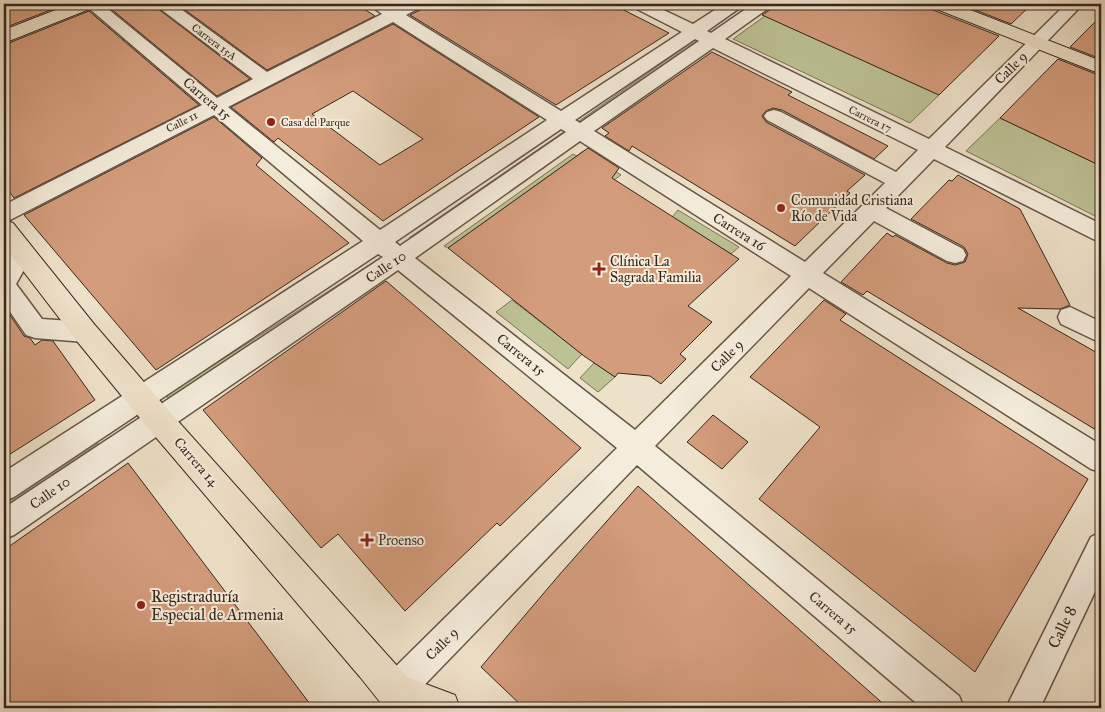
<svg xmlns="http://www.w3.org/2000/svg" width="1105" height="712" font-family="'IM FELL Great Primer',serif">
  <rect width="100%" height="100%" fill="#eee1c9"/>
  <filter id="stains"><feTurbulence type="fractalNoise" baseFrequency=".004" numOctaves="4"/><feColorMatrix values="0 0 0 0 .2 0 0 0 0 .09 0 0 0 0 .02 0 0 0 .5 -.17"/></filter>
  <radialGradient id="worn" r=".72"><stop offset=".6" stop-color="#630" stop-opacity="0"/><stop offset="1" stop-color="#630" stop-opacity=".3"/></radialGradient>
  <g fill="#bcc294" stroke="#7a7458">
    <polygon points="765,16 939,95 910,123 733,39"/>
    <polygon points="695,40 697,41 581,122 579,121"/>
    <polygon points="1000,118 1101,166 1101,219 966,151"/>
    <polygon points="562,133 564,134 411,239 409,238"/>
    <polygon points="583,151 621,175 614,180 577,156 448,248 444,246 573,154 577,156"/>
    <polygon points="678,210 739,247 731,254 672,217"/>
    <polygon points="380,258 382,260 196,380 168,398 167,395"/>
    <polygon points="512,300 582,354 568,369 496,312"/>
    <polygon points="594,363 615,377 598,392 580,378"/>
    <polygon points="97,441 98,444 4,507 4,504"/>
  </g>
  <g fill="#d39c7b" stroke="#38261c" fill-rule="evenodd">
    <polygon points="4,4 66,4 4,28"/>
    <polygon points="105,4 154,4 157,8 250,79 217,96"/>
    <polygon points="177,4 356,4 375,16 267,70"/>
    <polygon points="433,4 612,4 669,33 556,105 410,15"/>
    <polygon points="774,4 929,4 933,10 999,36 939,95 762,15 771,9"/>
    <polygon points="960,4 1032,4 1011,24"/>
    <polygon points="89,11 199,105 14,198 4,185 4,45"/>
    <polygon points="1101,16 1101,59 1070,47"/>
    <path d="M393 24 539 117 383 221 278 138 274 142 231 107ZM353 91 423 139 380 165 312 114Z"/>
    <polygon points="712,52 792,92 788,95 888,146 874,159 782,110 773,108 766,111 762,116 766,122 865,175 847,191 850,193 795,246 632,146 629,151 605,136 609,133 602,128"/>
    <polygon points="1058,59 1101,76 1101,166 1000,118"/>
    <polygon points="214,117 262,158 256,165 349,243 156,370 24,215"/>
    <polygon points="588,148 619,168 612,178 739,259 688,306 712,322 680,354 686,359 661,384 650,376 618,373 615,377 584,356 448,248"/>
    <polygon points="958,175 1020,209 1070,305 1060,309 1018,308 1101,355 1101,433 867,291 863,295 841,282 887,233 893,237 895,235 947,263 955,265 965,262 968,254 964,247 911,219 949,180 952,181"/>
    <polygon points="386,281 581,448 500,526 497,523 405,611 338,534 321,548 203,410"/>
    <polygon points="824,300 846,314 840,320 1088,479 975,672 759,499 820,427 750,377"/>
    <polygon points="4,306 24,336 30,338 35,345 42,340 53,341 95,400 4,458"/>
    <polygon points="713,415 748,442 722,469 687,442"/>
    <polygon points="128,463 144,484 313,708 4,708 4,550"/>
    <polygon points="638,486 749,585 888,708 524,708 481,667 560,574"/>
  </g>
  <g fill="none" stroke-linecap="round" stroke-linejoin="round">
    <g stroke="#665547" stroke-width="3">
      <g id="minor">
        <path d="M84 4H102L217 98 253 79 158 7 156 4H174L267 72 382 14 369 4H388L395 8 403 4H423L421 7 406 15 561 111 682 32 633 7 631 4H651L693 24 724 4H743L741 7 707 31 711 33 753 4H772L770 7 725 39 929 139 1066 4H1083L945 147 1101 224V241L1093 239 934 159 886 208 963 249 966 255 963 261 955 263 947 261 874 221 823 273 1101 445V472L1091 469 809 288 655 446 959 696 964 708H922L637 465 407 703 395 708 383 703 378 691 383 679 617 448 398 270 14 535 4 539V508L383 257 378 254 14 497 4 501V472L363 241 214 115 12 219 4 222V205L202 105ZM393 22 547 120 380 230 228 107ZM695 39 699 41 580 123 575 120ZM713 48 918 150 896 172 781 112 774 110 767 112 764 116 767 120 885 183 805 262 594 131ZM561 129 566 132 400 246 395 242ZM580 141 791 276 635 430 415 258Z"/>
        <polygon points="22,246 30,248 33,254 16,284 42,319 85,322 94,325 97,332 94,339 85,342 35,338 26,335 4,303 4,265 14,248"/>
        <polygon points="1070,307 1101,322 1101,343 1061,324 1058,317 1061,310"/>
        <polygon points="1101,532 1101,579 1040,708 1006,708 1091,537"/>
      </g>
    </g>
    <g stroke="#38261c" stroke-width="2">
      <g id="major">
        <polygon points="71,4 95,4 92,8 4,43 4,30"/>
        <polygon points="931,4 955,4 1101,61 1101,74 934,8"/>
        <polygon points="4,220 13,223 94,324 168,410 407,677 455,695 460,708 383,708 380,702 360,677 148,428 76,340 4,246"/>
      </g>
    </g>
    <use href="#minor" fill="#f4ecdc" fill-rule="evenodd"/>
    <use href="#major" fill="#eee1c9" fill-rule="evenodd"/>
  </g>
  <g fill="#8f2418" stroke="#f4ecdc" stroke-width="2">
    <circle cx="271" cy="122" r="5"/>
    <circle cx="781" cy="208" r="5"/>
    <path d="M596.5 261.5h5v5h5v5h-5v5h-5v-5h-5v-5h5z"/>
    <path d="M364.5 532.5h5v5h5v5h-5v5h-5v-5h-5v-5h5z"/>
    <circle cx="141" cy="605" r="5"/>
  </g>
  <g text-anchor="middle" dominant-baseline="central" stroke-width="4" stroke-linejoin="round" paint-order="stroke">
    <g font-size="11" fill="#38261c" stroke="#f4ecdc">
      <text transform="translate(214 42) rotate(37)">Carrera 15A</text>
      <text transform="translate(870 119) rotate(26)">Carrera 17</text>
      <text transform="translate(182 122) rotate(-27)">Calle 11</text>
    </g>
    <g font-size="11" fill="#38261c" stroke="#f4ecdc" text-anchor="start">
      <text x="281" y="122">Casa del Parque</text>
    </g>
    <g font-size="14" fill="#38261c" stroke="#f4ecdc">
      <text transform="translate(1011 68) rotate(-45)">Calle 9</text>
      <text transform="translate(207 99) rotate(40)">Carrera 15</text>
      <text transform="translate(739 232) rotate(32)">Carrera 16</text>
      <text transform="translate(386 267) rotate(-34)">Calle 10</text>
      <text transform="translate(521 355) rotate(39)">Carrera 15</text>
      <text transform="translate(727 356) rotate(-45)">Calle 9</text>
      <text transform="translate(196 462) rotate(49)">Carrera 14</text>
      <text transform="translate(50 493) rotate(-35)">Calle 10</text>
      <text transform="translate(833 613) rotate(40)">Carrera 15</text>
      <text transform="translate(442 644) rotate(-45)">Calle 9</text>
    </g>
    <g font-size="14" fill="#38261c" stroke="#f4ecdc" text-anchor="start">
      <text x="791" y="200">Comunidad Cristiana<tspan x="791" dy="16">Río de Vida</tspan></text>
      <text x="610" y="261">Clínica La<tspan x="610" dy="16">Sagrada Familia</tspan></text>
      <text x="378" y="540">Proenso</text>
    </g>
    <g font-size="16" fill="#38261c" stroke="#f4ecdc" text-anchor="start">
      <text x="151" y="596">Registraduría<tspan x="151" dy="18">Especial de Armenia</tspan></text>
    </g>
    <g font-size="16" fill="#38261c" stroke="#f4ecdc">
      <text transform="translate(1062 627) rotate(-64)">Calle 8</text>
    </g>
  </g>
  <rect width="1105" height="712" fill="none" stroke="#eee1c9" stroke-width="20"/>
  <rect x="5" y="5" width="1095" height="702" fill="none" stroke="#38261c" stroke-width="2.5"/>
  <rect x="10" y="10" width="1085" height="692" fill="none" stroke="#38261c"/>
  <rect width="100%" height="100%" filter="url(#stains)"/>
  <rect width="100%" height="100%" fill="url(#worn)"/>
</svg>
